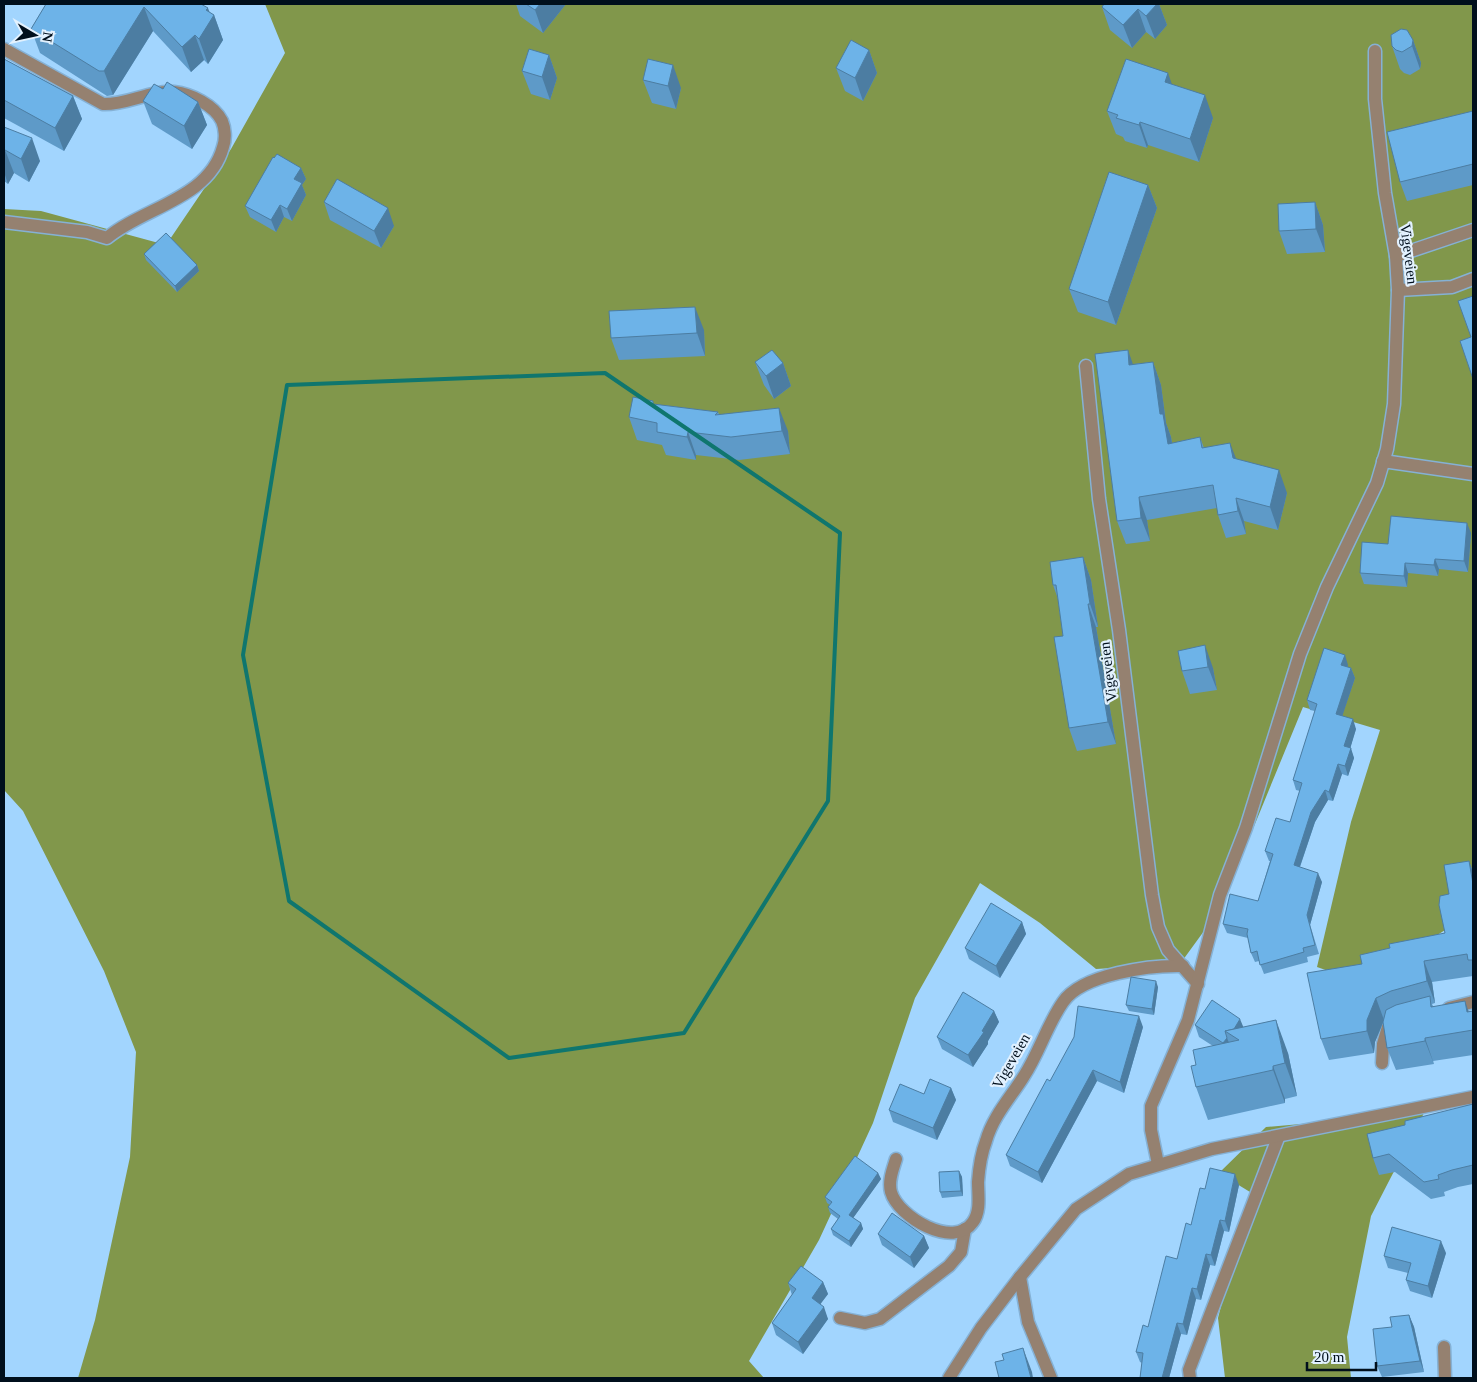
<svg xmlns="http://www.w3.org/2000/svg" width="1477" height="1382" font-family="Georgia,serif">
  <rect width="100%" height="100%" fill="#a2d5fe"/>
  <g fill="#81974b">
    <polygon points="265,4 1473,4 1473,881 1459,921 1363,983 1317,967 1351,822 1380,730 1303,707 1220,909 1180,964 1096,969 1040,923 980,883 915,998 873,1123 819,1240 749,1361 764,1378 78,1378 95,1320 130,1157 136,1052 104,971 23,811 4,790 4,209 41,211 166,245 231,149 285,53"/>
    <polygon points="1424,1113 1371,1216 1347,1337 1351,1378 1225,1378 1218,1318 1250,1192 1219,1173 1266,1127"/>
  </g>
  <g fill="none" stroke-linecap="round" stroke-linejoin="round">
    <g stroke="#85b1d5" stroke-width="15">
      <g id="service">
        <path d="M4 49 103 104C127 105 150 90 174 92 191 94 214 105 222 121 225 128 226 139 223 147 209 199 144 207 107 238L87 232 4 222"/>
        <polyline points="1396,256 1473,230"/>
        <polyline points="1398,290 1452,287 1473,279"/>
        <polyline points="1086,366 1099,499 1119,630 1152,895 1158,927 1168,950 1198,984"/>
        <polyline points="1383,461 1473,474"/>
        <polyline points="840,1318 865,1323 880,1319 949,1266 961,1252 965,1229"/>
      </g>
    </g>
    <g stroke="#85b1d5" stroke-width="15">
      <g id="minor">
        <polyline points="1449,1008 1473,1002"/>
        <polyline points="1382,1063 1383,1044 1388,1027 1394,1023"/>
        <path d="M896 1159C893 1169 888 1181 891 1192 898 1217 954 1250 973 1222 981 1211 978 1195 978 1182 979 1168 981 1154 986 1141 993 1116 1011 1097 1024 1076 1039 1053 1047 1025 1063 1002 1082 974 1151 965 1183 966"/>
        <polyline points="1158,1164 1151,1130 1151,1106 1188,1020 1220,895 1246,828 1300,654 1327,587 1377,483 1387,449 1394,404 1398,290 1396,256 1385,193 1375,99 1375,51"/>
        <polyline points="1020,1277 1028,1322 1051,1378"/>
        <polyline points="1444,1347 1445,1378"/>
        <polyline points="1190,1378 1189,1370 1278,1138"/>
      </g>
    </g>
    <g stroke="#85b1d5" stroke-width="15">
      <polyline id="tertiary" points="949,1378 981,1328 1020,1277 1076,1209 1129,1174 1212,1149 1473,1097"/>
    </g>
    <use href="#service" stroke="#958170" stroke-width="12"/>
    <use href="#minor" stroke="#958170" stroke-width="12"/>
    <use href="#tertiary" stroke="#958170" stroke-width="12"/>
  </g>
  <g fill="#5e9ac8">
    <polygon points="46,4 201,4 209,12 214,15 223,40 208,64 204,60 191,72 153,31 113,95 107,96 40,53 31,29"/>
    <polygon points="516,4 566,4 543,33 520,16"/>
    <polygon points="1159,4 1167,25 1155,39 1146,32 1132,48 1110,30 1102,7"/>
    <polygon points="1413,40 1421,63 1420,69 1410,75 1404,73 1400,69 1392,46"/>
    <polygon points="869,50 877,73 863,101 845,91 836,68"/>
    <polygon points="549,55 557,78 550,100 531,94 522,71"/>
    <polygon points="4,59 73,96 82,119 64,151 4,118"/>
    <polygon points="643,80 681,88 676,109 652,103"/>
    <polygon points="1172,84 1213,118 1199,162 1148,145 1147,148 1125,141 1123,137 1116,134 1107,111"/>
    <polygon points="163,89 198,102 207,125 192,149 152,124 143,101"/>
    <polygon points="1473,111 1473,185 1407,201 1400,182"/>
    <polygon points="4,127 40,161 29,182 14,173 8,184 4,181"/>
    <polygon points="301,168 306,179 302,185 306,195 292,221 284,217 276,232 250,217 245,206"/>
    <polygon points="1148,185 1157,208 1116,325 1078,312 1069,289"/>
    <polygon points="324,202 394,226 381,248 330,220"/>
    <polygon points="1315,202 1323,225 1325,252 1287,254 1279,231"/>
    <polygon points="144,254 197,265 199,271 177,292 146,260"/>
    <polygon points="704,330 705,356 619,360 611,338"/>
    <polygon points="755,362 783,363 791,386 774,399 764,385"/>
    <polygon points="1153,362 1161,385 1166,423 1171,437 1172,443 1200,437 1204,448 1236,459 1287,493 1278,530 1244,521 1246,534 1226,538 1218,515 1217,508 1147,520 1150,541 1126,544 1117,521 1133,364"/>
    <polygon points="654,404 718,412 719,414 788,431 790,454 739,460 696,455 696,460 666,455 662,445 637,440 629,417"/>
    <polygon points="1471,533 1468,572 1439,569 1438,576 1408,573 1407,587 1364,584 1360,573 1388,544"/>
    <polygon points="1083,557 1091,580 1098,627 1096,627 1116,744 1077,751 1069,728 1063,636 1058,599 1053,585"/>
    <polygon points="1178,651 1213,668 1217,690 1190,694 1182,671"/>
    <polygon points="1348,665 1347,667 1351,668 1355,678 1342,716 1356,729 1350,748 1354,758 1348,776 1342,774 1333,801 1328,800 1315,822 1300,867 1322,882 1310,925 1319,954 1307,957 1308,962 1264,974 1259,961 1255,962 1251,953 1248,938 1227,933 1223,924 1258,901 1270,861 1269,861 1265,851 1290,822 1300,791 1296,790 1293,780 1315,711 1310,710 1307,700"/>
    <polygon points="1469,861 1473,872 1473,976 1432,982 1435,1003 1432,1004 1433,1006 1469,1012 1473,1012 1473,1055 1433,1061 1434,1064 1396,1070 1387,1048 1383,1023 1375,1042 1374,1053 1329,1060 1321,1039 1362,964 1390,948 1445,933"/>
    <polygon points="1022,922 1026,934 1000,978 969,959 965,948"/>
    <polygon points="1158,987 1154,1015 1129,1011 1126,1005"/>
    <polygon points="994,1011 999,1022 988,1041 988,1044 973,1067 942,1049 937,1037"/>
    <polygon points="1195,1025 1243,1027 1288,1053 1297,1096 1285,1099 1285,1103 1208,1120 1196,1087 1196,1065 1213,1046 1199,1037"/>
    <polygon points="1143,1027 1124,1093 1097,1081 1042,1183 1010,1166 1006,1155 1050,1081"/>
    <polygon points="951,1088 956,1100 937,1140 893,1122 889,1110 924,1094"/>
    <polygon points="1473,1104 1473,1184 1458,1187 1444,1192 1445,1196 1431,1199 1395,1172 1379,1175 1373,1158 1405,1125"/>
    <polygon points="959,1171 962,1177 963,1196 942,1198 940,1192"/>
    <polygon points="878,1173 881,1179 853,1218 861,1223 863,1229 851,1247 833,1235 831,1229 838,1219 830,1213 828,1207 830,1205 827,1203 825,1197"/>
    <polygon points="1239,1185 1229,1232 1224,1231 1215,1266 1210,1265 1201,1300 1196,1299 1187,1335 1181,1334 1169,1378 1140,1378 1142,1363 1140,1362 1136,1352 1148,1327 1191,1225 1205,1189"/>
    <polygon points="878,1234 924,1236 929,1248 914,1268 882,1245"/>
    <polygon points="1446,1253 1432,1298 1410,1291 1406,1280 1408,1273 1388,1268 1384,1256"/>
    <polygon points="823,1282 828,1294 820,1304 828,1319 803,1354 776,1335 772,1323 792,1295 788,1283"/>
    <polygon points="1409,1315 1414,1327 1424,1372 1382,1377 1377,1366 1392,1327"/>
  </g>
  <g fill="#4c7da2">
    <polygon points="540,4 566,4 543,33 535,10"/>
    <polygon points="1157,4 1159,4 1167,25 1155,39 1146,16"/>
    <polygon points="144,7 153,31 113,95 104,71"/>
    <polygon points="208,8 212,19 214,15 223,40 208,64 199,39 206,10"/>
    <polygon points="1138,9 1146,32 1132,48 1123,25"/>
    <polygon points="195,35 204,60 191,72 182,47"/>
    <polygon points="1413,40 1421,63 1420,69 1412,46"/>
    <polygon points="869,50 877,73 863,101 855,78"/>
    <polygon points="549,55 557,78 550,100 542,77"/>
    <polygon points="673,65 681,88 676,109 668,86"/>
    <polygon points="1168,73 1176,96 1165,82"/>
    <polygon points="1205,95 1213,118 1199,162 1190,139"/>
    <polygon points="73,96 82,119 64,151 55,128"/>
    <polygon points="198,102 207,125 192,149 184,126"/>
    <polygon points="1140,122 1148,145 1147,148 1139,125"/>
    <polygon points="32,138 40,161 29,182 21,159"/>
    <polygon points="5,150 14,173 8,184 4,172 4,153"/>
    <polygon points="301,168 306,179 302,185 306,195 292,221 287,209 294,179"/>
    <polygon points="1148,185 1157,208 1116,325 1108,302"/>
    <polygon points="1315,202 1323,225 1325,252 1316,229"/>
    <polygon points="280,205 284,217 276,232 271,220"/>
    <polygon points="388,208 394,226 381,248 374,231"/>
    <polygon points="197,265 199,271 177,292 175,286"/>
    <polygon points="695,307 704,330 705,356 697,333"/>
    <polygon points="1128,350 1136,373 1129,365"/>
    <polygon points="1153,362 1161,385 1166,423 1171,437 1176,467 1168,444 1160,414"/>
    <polygon points="783,363 791,386 774,399 766,376"/>
    <polygon points="779,408 788,431 790,454 782,431"/>
    <polygon points="688,432 696,455 696,460 687,437"/>
    <polygon points="1230,443 1239,466 1233,458"/>
    <polygon points="1279,470 1287,493 1278,530 1270,507"/>
    <polygon points="1139,497 1147,520 1150,541 1141,518"/>
    <polygon points="1236,498 1244,521 1246,534 1238,511"/>
    <polygon points="1467,523 1471,533 1468,572 1464,561"/>
    <polygon points="1083,557 1091,580 1098,627 1090,604"/>
    <polygon points="1435,559 1439,569 1438,576 1434,565"/>
    <polygon points="1405,563 1408,573 1407,587 1404,576"/>
    <polygon points="1088,604 1096,627 1116,744 1108,722"/>
    <polygon points="1205,645 1213,668 1217,690 1208,667"/>
    <polygon points="1345,655 1348,665 1345,675 1341,665"/>
    <polygon points="1351,668 1355,678 1340,723 1336,714"/>
    <polygon points="1353,719 1356,729 1348,756 1344,746"/>
    <polygon points="1351,748 1354,758 1348,776 1345,766"/>
    <polygon points="1338,764 1342,774 1333,801 1329,792"/>
    <polygon points="1325,790 1328,800 1315,822 1297,875 1294,865 1311,812"/>
    <polygon points="1469,861 1473,872 1473,884"/>
    <polygon points="1318,873 1322,882 1310,925 1319,954 1307,915"/>
    <polygon points="1022,922 1026,934 1000,978 996,966"/>
    <polygon points="1424,961 1432,982 1435,1003 1427,981"/>
    <polygon points="1156,981 1158,987 1154,1015 1152,1009"/>
    <polygon points="1376,998 1384,1020 1375,1042 1374,1053 1367,1031 1367,1020"/>
    <polygon points="1465,1001 1473,1024 1467,1012"/>
    <polygon points="994,1011 999,1022 988,1041 988,1044 973,1067 968,1055"/>
    <polygon points="1139,1016 1143,1027 1124,1093 1120,1082"/>
    <polygon points="1240,1019 1245,1031 1230,1034"/>
    <polygon points="1276,1020 1288,1053 1297,1096 1285,1063"/>
    <polygon points="1227,1038 1232,1050 1223,1043"/>
    <polygon points="1425,1038 1433,1061 1434,1064 1425,1041"/>
    <polygon points="1273,1066 1285,1099 1285,1103 1273,1070"/>
    <polygon points="1093,1070 1097,1081 1042,1183 1038,1172"/>
    <polygon points="951,1088 956,1100 937,1140 933,1128"/>
    <polygon points="959,1171 962,1177 963,1196 961,1191"/>
    <polygon points="878,1173 881,1179 851,1221 849,1215"/>
    <polygon points="1235,1174 1239,1185 1229,1232 1225,1221"/>
    <polygon points="1220,1220 1224,1231 1215,1266 1211,1255"/>
    <polygon points="861,1223 863,1229 851,1247 849,1241"/>
    <polygon points="924,1236 929,1248 914,1268 910,1257"/>
    <polygon points="1441,1241 1446,1253 1432,1298 1428,1286"/>
    <polygon points="1206,1254 1210,1265 1201,1300 1197,1289"/>
    <polygon points="823,1282 828,1294 816,1310 812,1298"/>
    <polygon points="1192,1288 1196,1299 1187,1335 1183,1324"/>
    <polygon points="824,1307 828,1319 803,1354 798,1342"/>
    <polygon points="1409,1315 1414,1327 1424,1372 1420,1361"/>
    <polygon points="1177,1323 1181,1334 1169,1378 1162,1378"/>
    <polygon points="1023,1348 1032,1372 1033,1378 1031,1378"/>
  </g>
  <g fill="#6db3e8" stroke="#4c7da2">
    <polygon points="46,4 201,4 208,8 206,10 214,15 199,39 195,35 182,47 144,7 104,71 99,71 31,29"/>
    <polygon points="526,4 540,4 535,10"/>
    <polygon points="1104,4 1157,4 1146,16 1138,9 1123,25 1102,7"/>
    <polygon points="1401,29 1407,30 1413,40 1412,46 1402,52 1396,50 1392,46 1391,35"/>
    <polygon points="851,40 869,50 855,78 836,68"/>
    <polygon points="529,49 549,55 542,77 522,71"/>
    <polygon points="4,59 73,96 55,128 4,100"/>
    <polygon points="648,59 673,65 668,86 643,80"/>
    <polygon points="1126,59 1168,73 1165,82 1205,95 1190,139 1140,122 1139,125 1116,118 1118,115 1107,111"/>
    <polygon points="167,82 198,102 184,126 143,101 154,84 163,89"/>
    <polygon points="1473,111 1473,164 1400,182 1387,132"/>
    <polygon points="4,127 32,138 21,159 5,150 4,153"/>
    <polygon points="277,154 301,168 294,179 302,183 287,209 280,205 271,220 245,206 273,157 274,158"/>
    <polygon points="1109,172 1148,185 1108,302 1069,289"/>
    <polygon points="337,179 388,208 374,231 324,202"/>
    <polygon points="1315,202 1316,229 1279,231 1278,204"/>
    <polygon points="166,233 197,265 175,286 144,254"/>
    <polygon points="1473,296 1473,379 1460,341 1471,337 1458,301"/>
    <polygon points="695,307 697,333 611,338 609,311"/>
    <polygon points="772,350 783,363 766,376 755,362"/>
    <polygon points="1128,350 1129,365 1153,362 1160,414 1163,414 1168,444 1200,437 1202,448 1230,443 1233,458 1279,470 1270,507 1236,498 1238,511 1218,515 1213,485 1139,497 1141,518 1117,521 1095,354"/>
    <polygon points="633,397 653,401 653,404 718,412 715,415 779,408 782,431 731,437 688,432 687,437 657,432 657,423 629,417"/>
    <polygon points="1391,516 1467,523 1464,561 1435,559 1434,565 1405,563 1404,576 1360,573 1362,542 1388,544"/>
    <polygon points="1083,557 1090,604 1088,604 1108,722 1069,728 1054,637 1063,636 1056,585 1053,585 1050,562"/>
    <polygon points="1205,645 1208,667 1182,671 1178,651"/>
    <polygon points="1324,648 1345,655 1341,665 1351,668 1336,714 1353,719 1344,746 1351,748 1345,766 1338,764 1329,792 1325,790 1311,812 1294,865 1318,873 1307,915 1315,945 1303,948 1304,952 1260,965 1257,951 1251,953 1247,934 1248,929 1223,924 1230,894 1258,901 1273,854 1265,851 1276,818 1290,822 1302,783 1293,780 1317,704 1307,700"/>
    <polygon points="1469,861 1473,884 1473,960 1468,960 1467,954 1424,961 1427,981 1391,991 1376,998 1367,1020 1367,1031 1321,1039 1307,973 1362,964 1360,955 1390,948 1389,944 1445,933 1439,905 1440,896 1449,894 1444,865"/>
    <polygon points="991,903 1022,922 996,966 965,948"/>
    <polygon points="1131,977 1156,981 1152,1009 1126,1005"/>
    <polygon points="963,992 994,1011 982,1031 984,1032 968,1055 937,1037"/>
    <polygon points="1430,996 1431,1007 1465,1001 1467,1012 1473,1011 1473,1030 1425,1038 1425,1041 1387,1048 1383,1022 1386,1010 1396,1005"/>
    <polygon points="1212,1000 1240,1019 1234,1029 1225,1031 1227,1038 1223,1043 1195,1025"/>
    <polygon points="1078,1006 1139,1016 1120,1082 1093,1070 1038,1172 1006,1155 1047,1079 1050,1081 1074,1037"/>
    <polygon points="1276,1020 1285,1063 1273,1066 1273,1070 1196,1087 1191,1066 1196,1065 1193,1050 1239,1040 1225,1031"/>
    <polygon points="930,1079 951,1088 933,1128 889,1110 900,1084 924,1094"/>
    <polygon points="1473,1104 1473,1165 1452,1170 1438,1175 1439,1179 1424,1182 1389,1154 1373,1158 1367,1134 1405,1125 1405,1121"/>
    <polygon points="855,1156 878,1173 849,1215 861,1223 849,1241 831,1229 840,1216 828,1207 832,1202 825,1197"/>
    <polygon points="1210,1168 1235,1174 1225,1221 1220,1220 1211,1255 1206,1254 1197,1289 1192,1288 1183,1324 1177,1323 1162,1378 1140,1378 1143,1353 1136,1352 1143,1325 1148,1327 1166,1256 1177,1259 1186,1223 1191,1225 1200,1188 1205,1189"/>
    <polygon points="959,1171 961,1191 940,1192 939,1172"/>
    <polygon points="892,1213 924,1236 910,1257 878,1234"/>
    <polygon points="1392,1227 1441,1241 1428,1286 1406,1280 1411,1263 1384,1256"/>
    <polygon points="801,1266 823,1282 812,1298 824,1307 798,1342 772,1323 796,1289 788,1283"/>
    <polygon points="1409,1315 1420,1361 1377,1366 1373,1329 1392,1327 1390,1317"/>
    <polygon points="1023,1348 1031,1378 999,1378 995,1362 1004,1360 1002,1354"/>
  </g>
  <path fill="none" stroke="#0f766e" stroke-width="4" stroke-linejoin="round" d="M605 373 840 533 828 801 684 1033 509 1058 289 901 243 655 287 385Z"/>
  <g text-anchor="middle" dominant-baseline="central" stroke-width="4.5" stroke-linejoin="round" paint-order="stroke">
    <g font-size="15" fill="#000f1c" stroke="#e2f1fe">
      <text transform="translate(1409 254) rotate(83)">Vigeveien</text>
      <text transform="translate(1108 672) rotate(-97)">Vigeveien</text>
      <text transform="translate(1011 1061) rotate(-60)">Vigeveien</text>
    </g>
  </g>
  <rect width="1477" height="1382" fill="none" stroke="#000f1c" stroke-width="10"/>
  <g transform="translate(35 35) rotate(99)" stroke="#e2f1fe" stroke-width="4" paint-order="stroke">
  <path d="M0-4L9 19L0 12L-9 19Z" fill="#000f1c"/>
  <text y="-8" font-size="14" font-weight="bold" text-anchor="middle" fill="#000f1c">N</text>
  </g>
  <path d="M1307 1362v8h69v-8" fill="none" stroke="#000f1c" stroke-width="2.5"/>
  <text x="1314" y="1362" font-size="15" fill="#000f1c" stroke="#e2f1fe" stroke-width="4" paint-order="stroke">20 m</text>
</svg>
